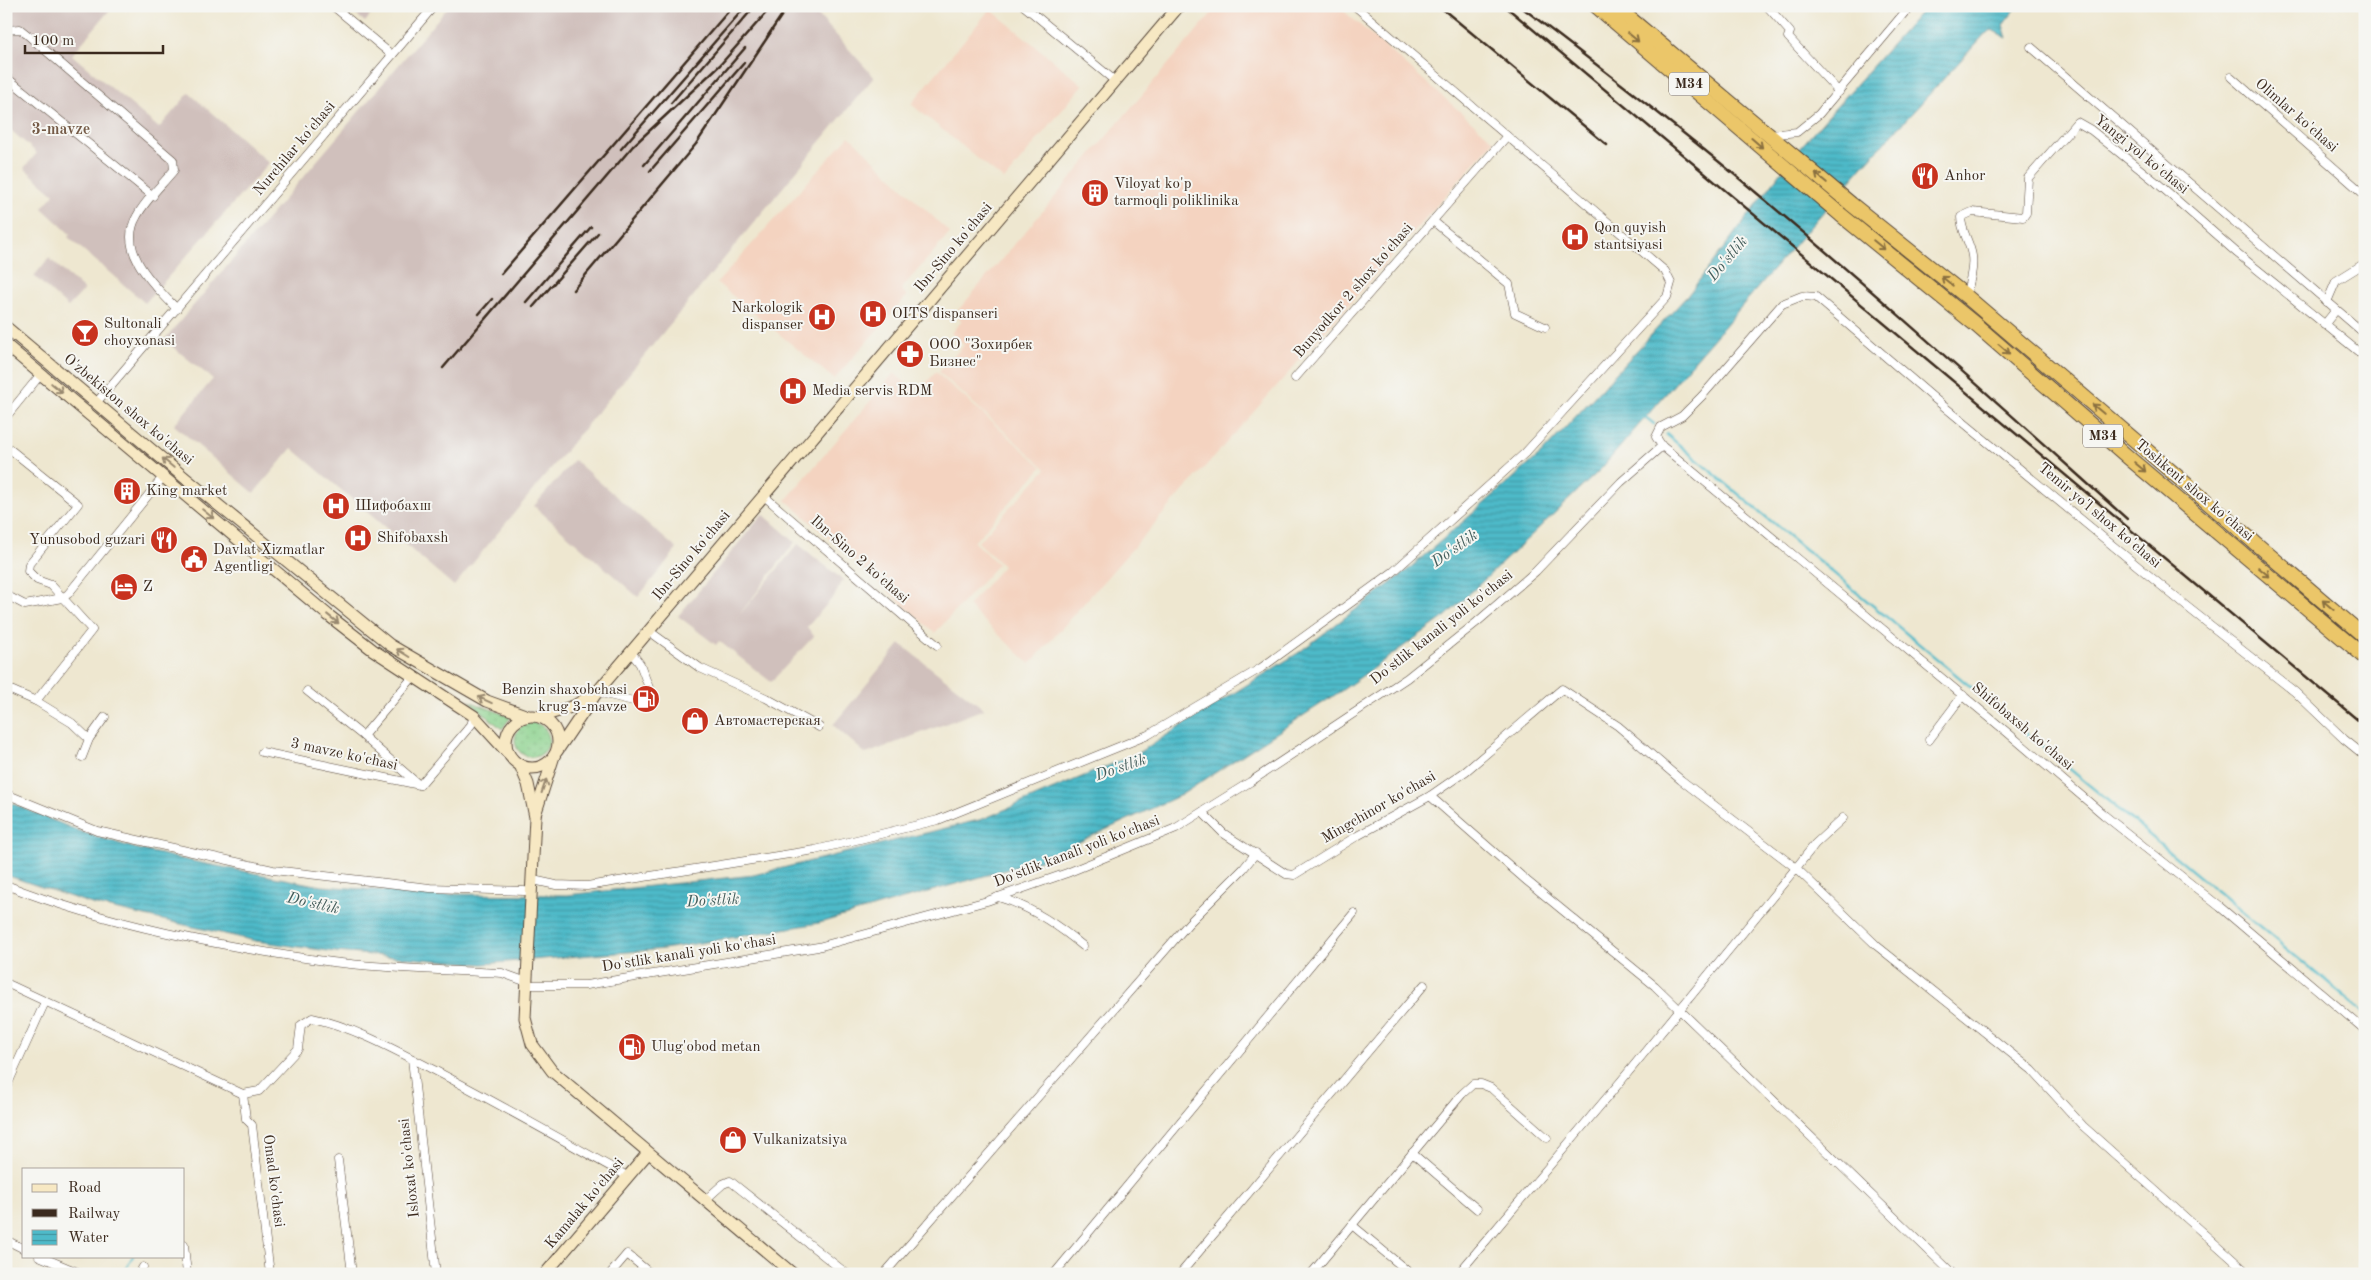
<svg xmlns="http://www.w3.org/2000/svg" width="2371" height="1280" font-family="'Old Standard TT',serif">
  <defs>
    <pattern id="grass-dots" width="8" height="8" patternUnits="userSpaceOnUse" patternTransform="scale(1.25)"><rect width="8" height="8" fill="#8bd28d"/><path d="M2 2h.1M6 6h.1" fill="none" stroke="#79b479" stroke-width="1.8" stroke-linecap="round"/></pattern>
    <pattern id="water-rules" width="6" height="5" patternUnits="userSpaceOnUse" patternTransform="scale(1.25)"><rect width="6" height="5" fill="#4ebac9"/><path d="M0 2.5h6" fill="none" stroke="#4297a3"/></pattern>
  </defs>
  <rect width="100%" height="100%" fill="#f6f6f2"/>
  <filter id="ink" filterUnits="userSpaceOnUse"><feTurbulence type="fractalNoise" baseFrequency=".02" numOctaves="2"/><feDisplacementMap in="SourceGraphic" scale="10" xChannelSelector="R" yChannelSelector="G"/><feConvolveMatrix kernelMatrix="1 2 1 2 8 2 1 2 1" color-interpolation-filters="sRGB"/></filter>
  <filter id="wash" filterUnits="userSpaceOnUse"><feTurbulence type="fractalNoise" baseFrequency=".0096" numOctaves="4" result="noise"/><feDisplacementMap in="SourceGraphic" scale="20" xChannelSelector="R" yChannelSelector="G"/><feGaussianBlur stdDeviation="1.12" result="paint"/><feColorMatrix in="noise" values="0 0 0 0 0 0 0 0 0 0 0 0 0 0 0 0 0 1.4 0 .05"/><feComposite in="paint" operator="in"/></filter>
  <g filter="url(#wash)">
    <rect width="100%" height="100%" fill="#eee7d0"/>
    <g fill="#f4d3c0">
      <polygon points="1218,6 1338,6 1494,141 1030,664 968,606 1003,566 978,542 1046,469 939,372 964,345 951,333 962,321 955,314"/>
      <polygon points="990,9 1083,85 1004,180 911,104"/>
      <polygon points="849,136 950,233 901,289 907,296 834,379 717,283"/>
      <polygon points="936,372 1042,467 974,542 998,564 935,633 786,500 894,373 917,393"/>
    </g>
    <g fill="#d0c0bc">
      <polygon points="6,6 113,6 72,55 159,128 189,93 269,163 145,303 68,237 70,234 42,208 54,194 24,168 37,153 6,126"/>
      <polygon points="346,6 378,6 365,22"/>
      <polygon points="449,6 810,6 874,77 454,586 292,448 254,493 174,425 213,379 164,340"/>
      <polygon points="49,258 84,290 68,307 34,276"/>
      <polygon points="574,460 677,549 638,597 534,506"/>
      <polygon points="763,514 795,542 736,619 798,544 843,580 835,595 807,627 814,636 771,682 719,641 716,645 678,616"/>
      <polygon points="900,644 984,709 866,754 833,725"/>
    </g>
    <g fill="url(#grass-dots)" stroke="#637e56">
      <polygon points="469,701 511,717 502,729"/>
      <circle cx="532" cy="740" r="17"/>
    </g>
    <polygon fill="url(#water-rules)" stroke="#447274" points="1926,6 2018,6 2003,25 2007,38 1992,30 1985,34 1862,167 1600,470 1446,616 1341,691 1181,795 1040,860 819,923 664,949 482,964 336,952 256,941 92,904 6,875 6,801 79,831 134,848 186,860 321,886 433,894 567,895 754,875 983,819 1138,753 1298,653 1404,573 1542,453 1688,295 1798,150"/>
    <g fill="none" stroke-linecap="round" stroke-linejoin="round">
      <g stroke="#4ebac9" stroke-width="2.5">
        <polyline points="1644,416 1654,424"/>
        <polyline points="1666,434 2365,1014"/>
        <polyline points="123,1274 133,1256"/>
      </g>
    </g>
  </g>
  <g filter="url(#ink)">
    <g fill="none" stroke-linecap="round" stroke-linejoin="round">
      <polyline stroke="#cac1ac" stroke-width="8" stroke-dasharray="8 4" stroke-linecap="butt" points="641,703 651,693"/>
      <g stroke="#564639" stroke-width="9">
        <g id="street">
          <polyline points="333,6 392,55"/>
          <polyline points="1024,6 1115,81"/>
          <polyline points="1767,6 1790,32 1788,37 1839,92"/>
          <path d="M6 30 20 29 30 37 173 160 174 170C162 185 146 199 137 216 116 251 155 286 177 309"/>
          <polyline points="2031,47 2365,334"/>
          <polyline points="6,77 153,196"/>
          <polyline points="2231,77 2365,195"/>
          <polyline points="1770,135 1797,132 1819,114 1910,6"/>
          <polyline points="1433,221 1509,284 1515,313 1545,327"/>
          <path d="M1966 296C1969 284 1974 269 1972 256 1970 242 1961 231 1961 217L1972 212 2023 217 2026 213 2028 178 2077 122 2091 130 2156 182 2237 253 2365 357"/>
          <polyline points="2327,302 2336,281 2365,263"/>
          <polyline points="2324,325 2336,310"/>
          <polyline points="1295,378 1507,136"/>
          <polyline points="96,403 434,6"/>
          <polyline points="6,417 41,374"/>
          <polyline points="6,446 78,504 29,564 28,571 37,580 51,585 92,630 36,701 6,688"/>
          <polyline points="764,496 937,645"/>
          <polyline points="6,595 25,605 62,598 68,594 163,477"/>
          <polyline points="649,631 700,668 766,698 819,727"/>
          <polyline points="631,652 640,664 651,693"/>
          <polyline points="413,677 363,736 418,784"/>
          <polyline points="307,691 363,736"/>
          <polyline points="597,692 641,703"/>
          <polyline points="36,701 72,723 89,739 82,757"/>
          <polyline points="89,739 105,717"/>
          <polyline points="1929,740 1963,695"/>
          <polyline points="262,752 420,785"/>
          <polyline points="2365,756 2344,739 2295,692 2186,606 1935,399 1816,297 1802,296 1782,304 1702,396 1682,416 1661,427 1656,437 1662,446 2008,733 2104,815 2220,907 2365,1030"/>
          <polyline points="420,785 471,725 474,716"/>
          <polyline points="6,794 97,831 273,870 430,888 524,891"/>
          <polyline points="1430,796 1527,881 1655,986 1953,1274"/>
          <polyline points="1202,812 1223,833 1286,874 1294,875 1357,836 1430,796 1466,771 1562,689 1618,726 1681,780 1796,868 1621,1081 1458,1274"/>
          <polyline points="1843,818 1815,844 1796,868 1877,946 2032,1070 2083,1126 2249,1274"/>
          <polyline points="533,880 556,885 587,886 815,850 938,820 1148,735 1261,668 1393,572 1525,453 1667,297 1671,283 1665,271 1355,6"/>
          <path d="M6 885C108 925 223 947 332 962 388 969 446 970 502 973L527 982"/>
          <path d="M998 897C1030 906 1058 925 1083 946"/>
          <path d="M6 983 243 1094 259 1091 298 1049 301 1025 312 1018C354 1027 395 1050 434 1070 499 1104 563 1140 627 1176"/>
          <polyline points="527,985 586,985 818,947 987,901 1067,873 1176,828 1250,782 1407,678 1477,622 1536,571 1621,482 1662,446"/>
          <polyline points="412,1059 436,1274"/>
          <polyline points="6,1088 45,1002"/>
          <polyline points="243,1094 246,1119 252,1125 270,1274"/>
          <polyline points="1412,1153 1477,1209"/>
          <polyline points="338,1160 352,1274"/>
          <polyline points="704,1201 723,1184 730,1181 847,1274"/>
          <polyline points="1352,1225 1411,1274"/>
          <polyline points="6,1240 24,1249"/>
          <polyline points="184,1245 187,1274"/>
          <polyline points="39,1256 82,1274"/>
          <polyline points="139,1274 143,1267"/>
          <polyline points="610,1274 627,1254 651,1274"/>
          <polyline points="884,1274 1189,923 1243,869 1256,853"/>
          <polyline points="1054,1274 1354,913"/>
          <polyline points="1180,1274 1424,985"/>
          <polyline points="1311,1274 1462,1094 1473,1084 1481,1084 1491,1088 1547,1138"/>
        </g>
      </g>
      <g stroke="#564639" stroke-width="13">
        <g id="secondary">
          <polyline points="6,327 185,478 390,645 487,701 528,716"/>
          <polyline points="6,345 328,615 373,650 474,716 507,752"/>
          <circle cx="532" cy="742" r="26"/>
          <polyline points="540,717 574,706 592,695"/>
          <polyline points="557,751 597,692 1179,6"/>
          <polyline points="520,765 528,784 535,817 525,1018 532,1044 552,1071 793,1274"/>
          <polyline points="535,815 554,756"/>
          <polyline points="545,1274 648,1153"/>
        </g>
      </g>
      <g stroke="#564639" stroke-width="16">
        <g id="highway">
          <polyline points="1596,6 1841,215 1976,325 2129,458 2365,657"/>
          <polyline points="1615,6 1851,204 1966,296 2365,637"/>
        </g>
      </g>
      <use href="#street" stroke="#fff" stroke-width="8"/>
      <use href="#secondary" stroke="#f7e8c3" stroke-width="11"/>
      <use href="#highway" stroke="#ebc669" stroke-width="14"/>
      <g stroke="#3b2a1e" stroke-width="2.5">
        <polyline points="1439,6 1607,145"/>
        <polyline points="1505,6 2365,726"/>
        <path d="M1520 6C1587 57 1653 108 1718 161 1858 276 1992 398 2127 519"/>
        <polyline points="767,37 788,6"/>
        <polyline points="671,103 755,6"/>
        <polyline points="621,149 746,6"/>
        <polyline points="644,165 745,48"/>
        <polyline points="650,171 744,63"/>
        <polyline points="501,274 733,6"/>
        <polyline points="573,290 696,144 771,32"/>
        <polyline points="526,302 591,227"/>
        <polyline points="533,307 598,233"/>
        <polyline points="479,314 492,299"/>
        <polyline points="443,368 633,146 720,65 772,6"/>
      </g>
    </g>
    <defs><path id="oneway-shaft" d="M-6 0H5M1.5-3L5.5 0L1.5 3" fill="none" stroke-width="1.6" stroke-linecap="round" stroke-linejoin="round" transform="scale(1.25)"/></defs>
    <g stroke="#8a7040">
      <use href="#oneway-shaft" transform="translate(1633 37) rotate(40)"/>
      <use href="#oneway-shaft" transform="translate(1757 143) rotate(41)"/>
      <use href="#oneway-shaft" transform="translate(1821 178) rotate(-140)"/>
      <use href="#oneway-shaft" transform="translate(1879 245) rotate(39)"/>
      <use href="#oneway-shaft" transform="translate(1947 281) rotate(-141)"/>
      <use href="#oneway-shaft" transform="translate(2004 349) rotate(41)"/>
      <use href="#oneway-shaft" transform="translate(2098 409) rotate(-140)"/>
      <use href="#oneway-shaft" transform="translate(2140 467) rotate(40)"/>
      <use href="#oneway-shaft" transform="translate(2264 572) rotate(40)"/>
      <use href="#oneway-shaft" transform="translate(2328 605) rotate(-139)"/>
    </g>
    <g stroke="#998970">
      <use href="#oneway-shaft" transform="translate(57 388) rotate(40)"/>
      <use href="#oneway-shaft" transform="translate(168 463) rotate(-140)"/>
      <use href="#oneway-shaft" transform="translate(208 514) rotate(39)"/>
      <use href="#oneway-shaft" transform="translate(333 619) rotate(38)"/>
      <use href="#oneway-shaft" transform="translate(403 653) rotate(-148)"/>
      <use href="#oneway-shaft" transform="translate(485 700) rotate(-155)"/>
      <use href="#oneway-shaft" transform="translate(544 786) rotate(-71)"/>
    </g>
  </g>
  <defs>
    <g id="restaurant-disc" transform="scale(1.4375)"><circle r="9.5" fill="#c8321e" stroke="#f6f6f2"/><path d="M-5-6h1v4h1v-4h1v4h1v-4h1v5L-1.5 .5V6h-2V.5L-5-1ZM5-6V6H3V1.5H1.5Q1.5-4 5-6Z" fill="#fff"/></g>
    <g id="building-disc" transform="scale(1.4375)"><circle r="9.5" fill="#c8321e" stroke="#f6f6f2"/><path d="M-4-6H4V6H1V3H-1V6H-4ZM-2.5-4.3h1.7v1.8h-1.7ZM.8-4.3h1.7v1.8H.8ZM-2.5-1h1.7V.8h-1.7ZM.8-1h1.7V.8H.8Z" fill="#fff"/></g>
    <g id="hospital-disc" transform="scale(1.4375)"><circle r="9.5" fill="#c8321e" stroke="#f6f6f2"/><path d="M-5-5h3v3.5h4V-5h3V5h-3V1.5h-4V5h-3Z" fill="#fff"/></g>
    <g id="bar-disc" transform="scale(1.4375)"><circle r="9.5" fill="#c8321e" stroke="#f6f6f2"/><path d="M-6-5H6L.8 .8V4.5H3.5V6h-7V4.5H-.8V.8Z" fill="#fff"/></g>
    <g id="pharmacy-disc" transform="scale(1.4375)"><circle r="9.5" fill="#c8321e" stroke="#f6f6f2"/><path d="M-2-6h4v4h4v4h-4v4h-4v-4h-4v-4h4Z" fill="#fff"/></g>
    <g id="civic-disc" transform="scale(1.4375)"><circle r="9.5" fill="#c8321e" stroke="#f6f6f2"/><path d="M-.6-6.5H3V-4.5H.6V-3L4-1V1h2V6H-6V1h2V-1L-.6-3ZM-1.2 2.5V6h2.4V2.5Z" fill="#fff"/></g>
    <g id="hotel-disc" transform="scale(1.4375)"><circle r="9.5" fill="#c8321e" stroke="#f6f6f2"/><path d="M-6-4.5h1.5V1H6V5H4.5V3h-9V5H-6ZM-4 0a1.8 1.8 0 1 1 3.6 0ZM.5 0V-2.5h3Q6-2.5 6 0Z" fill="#fff"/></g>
    <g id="fuel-disc" transform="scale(1.4375)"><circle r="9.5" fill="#c8321e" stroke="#f6f6f2"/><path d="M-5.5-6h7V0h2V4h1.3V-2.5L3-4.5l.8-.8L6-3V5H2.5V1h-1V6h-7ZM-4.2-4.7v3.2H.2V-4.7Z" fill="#fff"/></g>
    <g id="shop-disc" transform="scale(1.4375)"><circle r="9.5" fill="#c8321e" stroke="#f6f6f2"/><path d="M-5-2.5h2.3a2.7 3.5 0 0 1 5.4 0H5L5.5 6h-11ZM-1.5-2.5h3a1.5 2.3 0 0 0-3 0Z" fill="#fff"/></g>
  </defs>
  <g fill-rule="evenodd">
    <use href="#restaurant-disc" x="1925" y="176"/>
    <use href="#building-disc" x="1095" y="193"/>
    <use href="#hospital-disc" x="1575" y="237"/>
    <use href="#hospital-disc" x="873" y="314"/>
    <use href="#hospital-disc" x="822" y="317"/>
    <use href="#bar-disc" x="85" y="333"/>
    <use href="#pharmacy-disc" x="910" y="354"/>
    <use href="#hospital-disc" x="793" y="391"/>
    <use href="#building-disc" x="127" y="491"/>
    <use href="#hospital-disc" x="336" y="506"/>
    <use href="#hospital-disc" x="358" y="538"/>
    <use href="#restaurant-disc" x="164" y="540"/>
    <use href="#civic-disc" x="194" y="559"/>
    <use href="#hotel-disc" x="124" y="587"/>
    <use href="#fuel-disc" x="646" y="699"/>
    <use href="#shop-disc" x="695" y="721"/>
    <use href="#fuel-disc" x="632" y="1047"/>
    <use href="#shop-disc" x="733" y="1140"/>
  </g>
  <g text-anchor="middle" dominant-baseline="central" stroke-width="4" stroke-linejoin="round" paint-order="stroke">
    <g fill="#f6f6f2" stroke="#73675e" stroke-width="1">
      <rect x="1669" y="72.5" width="40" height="23" rx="4"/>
      <rect x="2083" y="424.5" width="40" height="23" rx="4"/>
    </g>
    <g font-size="14" font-weight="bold" fill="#3b2a1e">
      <text x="1689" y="84">M34</text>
      <text x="2103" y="436">M34</text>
    </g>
    <g font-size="15" fill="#3b2a1e" stroke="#f6f6f2">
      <text transform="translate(2296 116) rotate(41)">Olimlar ko'chasi</text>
      <text transform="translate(295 149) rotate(-50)">Nurchilar ko'chasi</text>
      <text transform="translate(2141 155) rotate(39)">Yangi yol ko'chasi</text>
      <text transform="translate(954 248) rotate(-50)">Ibn-Sino ko'chasi</text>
      <text transform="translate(1354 291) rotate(-49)">Bunyodkor 2 shox ko'chasi</text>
      <text transform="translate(128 410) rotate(40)">O'zbekiston shox ko'chasi</text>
      <text transform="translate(2194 491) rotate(40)">Toshkent shox ko'chasi</text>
      <text transform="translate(2099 516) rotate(40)">Temir yo'l shox ko'chasi</text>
      <text transform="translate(692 556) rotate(-50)">Ibn-Sino ko'chasi</text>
      <text transform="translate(859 560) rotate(41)">Ibn-Sino 2 ko'chasi</text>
      <text transform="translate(1442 628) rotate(-38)">Do'stlik kanali yoli ko'chasi</text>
      <text transform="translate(2022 727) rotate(40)">Shifobaxsh ko'chasi</text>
      <text transform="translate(344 755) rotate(12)">3 mavze ko'chasi</text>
      <text transform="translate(1379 808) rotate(-30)">Mingchinor ko'chasi</text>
      <text transform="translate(1077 852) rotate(-21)">Do'stlik kanali yoli ko'chasi</text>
      <text transform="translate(689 954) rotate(-9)">Do'stlik kanali yoli ko'chasi</text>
      <text transform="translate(410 1168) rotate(-96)">Isloxat ko'chasi</text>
      <text transform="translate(273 1181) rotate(83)">Omad ko'chasi</text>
      <text transform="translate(585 1204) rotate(-50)">Kamalak ko'chasi</text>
    </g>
    <g font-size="15" fill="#3b2a1e" stroke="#f6f6f2" text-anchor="start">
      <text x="1944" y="176">Anhor</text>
      <text x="1114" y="184">Viloyat ko'p<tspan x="1114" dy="17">tarmoqli poliklinika</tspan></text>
      <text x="1594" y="228">Qon quyish<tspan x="1594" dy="17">stantsiyasi</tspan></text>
      <text x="803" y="308" text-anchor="end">Narkologik<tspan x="803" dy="17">dispanser</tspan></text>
      <text x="892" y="314">OITS dispanseri</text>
      <text x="104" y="324">Sultonali<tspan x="104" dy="17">choyxonasi</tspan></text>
      <text x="929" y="345">ООО "Зохирбек<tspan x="929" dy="17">Бизнес"</tspan></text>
      <text x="812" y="391">Media servis RDM</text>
      <text x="146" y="491">King market</text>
      <text x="355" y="506">Шифобахш</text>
      <text x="377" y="538">Shifobaxsh</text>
      <text x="145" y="540" text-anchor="end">Yunusobod guzari</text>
      <text x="213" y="550">Davlat Xizmatlar<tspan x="213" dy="17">Agentligi</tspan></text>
      <text x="143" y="587">Z</text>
      <text x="627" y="690" text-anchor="end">Benzin shaxobchasi<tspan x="627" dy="17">krug 3-mavze</tspan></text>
      <text x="714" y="721">Автомастерская</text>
      <text x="651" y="1047">Ulug'obod metan</text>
      <text x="752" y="1140">Vulkanizatsiya</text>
    </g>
    <g font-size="16" font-weight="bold" fill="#755b47" stroke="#f6f6f2">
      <text x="61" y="130">3-mavze</text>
    </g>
    <g font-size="16" font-style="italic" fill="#425c5a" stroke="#f6f6f2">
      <text transform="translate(1728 259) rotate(-50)">Do'stlik</text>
      <text transform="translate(1455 549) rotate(-35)">Do'stlik</text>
      <text transform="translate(1121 768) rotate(-19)">Do'stlik</text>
      <text transform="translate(713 901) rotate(-3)">Do'stlik</text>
      <text transform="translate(313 904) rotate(13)">Do'stlik</text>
    </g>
  </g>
  <rect width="2371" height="1280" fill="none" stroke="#f6f6f2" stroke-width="25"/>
  <rect x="22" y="1168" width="162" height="90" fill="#f6f6f2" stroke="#aba49d"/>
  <rect x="32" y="1184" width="25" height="8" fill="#f7e8c3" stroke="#aba49d"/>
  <text x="68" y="1192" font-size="15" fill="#3b2a1e">Road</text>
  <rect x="32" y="1209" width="25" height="8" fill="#3b2a1e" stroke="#aba49d"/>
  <text x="68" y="1218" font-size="15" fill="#3b2a1e">Railway</text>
  <rect x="32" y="1230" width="25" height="15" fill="url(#water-rules)" stroke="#aba49d"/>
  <text x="68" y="1242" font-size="15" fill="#3b2a1e">Water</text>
  <path d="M25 45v8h138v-8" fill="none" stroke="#3b2a1e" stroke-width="2.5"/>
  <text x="32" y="45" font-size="15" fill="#3b2a1e" stroke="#f6f6f2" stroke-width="4" paint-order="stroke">100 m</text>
</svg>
